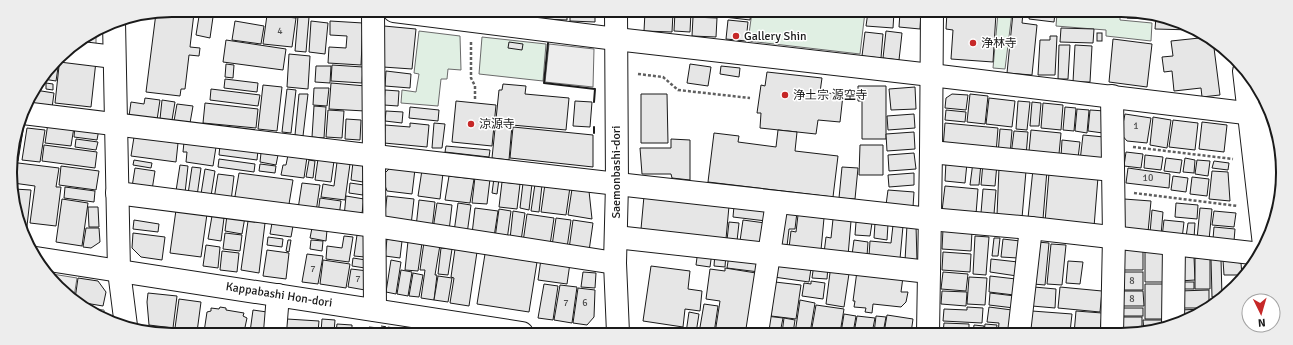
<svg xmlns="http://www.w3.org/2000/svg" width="1293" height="345" font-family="Signika,'Noto Sans JP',sans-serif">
  <rect width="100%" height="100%" fill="#fff"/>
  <g fill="#e0efe3" stroke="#6a6a6a">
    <polygon points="752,12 865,12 860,54 748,41"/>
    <polygon points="998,13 1012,13 1005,69 993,68"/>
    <polygon points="1057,13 1120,13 1120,20 1152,23 1151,41 1106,36 1106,30 1056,26"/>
    <polygon points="419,31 460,36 461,70 448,69 447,79 441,79 438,106 401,103 402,90 416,92 419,74 414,73"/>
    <polygon points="482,37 546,44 543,81 479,74"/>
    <polygon points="84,307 104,310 105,318 91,313"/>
  </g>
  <g fill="#ededed" stroke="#6a6a6a">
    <polygon points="96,31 96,47 75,44"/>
    <polygon points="549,44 594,49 593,87 545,82"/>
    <polygon points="46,273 77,278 74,297 73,297"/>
  </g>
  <g fill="#e6e6e6" stroke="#1a1a1a">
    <polygon points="172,10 191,10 190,13 194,13 190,47 200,48 199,56 189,55 185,89 181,89 180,96 146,92 156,13"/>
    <polygon points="200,10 214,10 210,38 196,35"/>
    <rect x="523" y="11" width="16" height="4"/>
    <polygon points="543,11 567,11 567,20 543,19"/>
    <polygon points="570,11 595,11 595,22 570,21"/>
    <polygon points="645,12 673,13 672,32 644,31"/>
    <polygon points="675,12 691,12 690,32 674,31"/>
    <polygon points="699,12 722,12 721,16 699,15"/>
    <polygon points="725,12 751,12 750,20 724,17"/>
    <polygon points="868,12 894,12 893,28 866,26"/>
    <polygon points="900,12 921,12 920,29 899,27"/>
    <polygon points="947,12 996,13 993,62 951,59 953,30 946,29"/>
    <polygon points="1013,13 1023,13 1022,23 1037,25 1032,75 1007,73"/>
    <polygon points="1030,13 1055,13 1054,22 1029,19"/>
    <polygon points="1127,13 1153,13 1151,19 1127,18"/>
    <polygon points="267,15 296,18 292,47 263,44"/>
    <polygon points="298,16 309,17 306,52 295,51"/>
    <polygon points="693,17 717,18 716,37 692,36"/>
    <polygon points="1156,17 1162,17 1193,30 1155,29"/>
    <polygon points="728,20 748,22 746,41 726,39"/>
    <polygon points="235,21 264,26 261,44 232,40"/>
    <polygon points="311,21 328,23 325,54 309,52"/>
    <polygon points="330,21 363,23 361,65 328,63 329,47 346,48 347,36 330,35"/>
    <polygon points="384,26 416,29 412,69 383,67"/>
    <polygon points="1061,28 1094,29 1093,43 1060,42"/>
    <polygon points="886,31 902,33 899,60 883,58"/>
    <polygon points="865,32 883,34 881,58 862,56"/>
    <rect x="1097" y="33" width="5" height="8"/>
    <polygon points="1050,36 1057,36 1055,75 1038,75 1040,40 1050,40"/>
    <polygon points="1209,37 1213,40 1220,95 1202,97 1201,88 1174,91 1172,71 1164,72 1162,57 1173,56 1171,41"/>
    <polygon points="1113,39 1152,44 1147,87 1109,82"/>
    <polygon points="226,40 286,49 283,70 223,62"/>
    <polygon points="509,42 523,44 522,50 508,48"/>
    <polygon points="1059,45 1070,45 1068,79 1058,79"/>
    <polygon points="1075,45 1092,46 1090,82 1073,82"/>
    <polygon points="289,54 310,56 308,89 287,87"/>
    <polygon points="60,57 96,61 91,107 55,103"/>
    <polygon points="57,61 59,61 56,81 43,79"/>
    <polygon points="226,64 234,65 233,78 225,77"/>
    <polygon points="690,64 711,67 708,86 687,83"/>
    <polygon points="332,65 363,67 362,83 331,81"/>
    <polygon points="316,66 331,66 330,83 315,82"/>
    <polygon points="721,66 740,68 739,77 720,74"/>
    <polygon points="386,71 411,74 410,88 385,86"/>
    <polygon points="767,72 822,78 820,92 843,95 840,122 818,120 816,134 760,128 761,113 757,113 761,85 765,86"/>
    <polygon points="225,79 258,83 257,92 224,88"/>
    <polygon points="46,83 53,84 53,90 46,89"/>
    <polygon points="331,83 366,86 365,111 329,109"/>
    <polygon points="503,84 526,86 525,94 569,98 566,130 512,125 509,160 492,158 499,90 502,90"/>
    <polygon points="263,85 282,87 277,131 258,129"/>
    <polygon points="858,86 886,86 886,139 862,139 862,101 858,101"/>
    <polygon points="915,87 916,109 891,110 889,89"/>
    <polygon points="314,88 329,88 327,106 313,105"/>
    <polygon points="211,89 260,95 258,106 210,100"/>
    <polygon points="287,89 296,90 291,133 282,132"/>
    <polygon points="35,90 54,93 52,108 32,105"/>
    <polygon points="385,90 399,91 398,106 384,105"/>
    <polygon points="299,94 308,94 303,136 295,135"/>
    <polygon points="641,94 667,94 668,143 641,143"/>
    <polygon points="952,94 968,95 966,110 945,108 946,98"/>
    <polygon points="970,94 988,96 985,124 967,122"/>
    <polygon points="145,98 160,100 157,120 129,116 131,102 144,104"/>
    <polygon points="989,98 1015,101 1012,127 986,124"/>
    <polygon points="162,100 175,102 172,120 160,119"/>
    <polygon points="456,101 496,105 492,146 452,142"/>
    <polygon points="575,101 592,102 590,127 573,126"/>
    <polygon points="1018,101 1030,102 1027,130 1016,129"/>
    <polygon points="1032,102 1041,103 1039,126 1030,126"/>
    <polygon points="205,103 258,109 256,128 203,123"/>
    <polygon points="1043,103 1063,105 1061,130 1041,128"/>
    <polygon points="177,104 193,106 190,123 174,121"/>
    <polygon points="314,106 326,107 324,138 312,137"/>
    <polygon points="410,107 439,110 438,121 409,118"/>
    <polygon points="1065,107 1076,108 1074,131 1063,130"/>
    <polygon points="1077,109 1089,110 1087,133 1075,131"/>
    <polygon points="328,110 344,111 342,138 326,137"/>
    <polygon points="946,110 966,112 965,122 945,120"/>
    <polygon points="1090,110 1105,111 1103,133 1088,131"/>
    <polygon points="386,111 403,112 402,123 385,121"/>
    <polygon points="914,114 915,128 888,130 887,116"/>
    <polygon points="1125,114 1151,118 1147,143 1127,141 1121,134"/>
    <polygon points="1153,117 1171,120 1167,148 1150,145"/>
    <polygon points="346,119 361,120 360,140 345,139"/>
    <polygon points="1173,120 1198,123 1195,150 1169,147"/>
    <polygon points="1202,122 1227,125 1224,152 1199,149"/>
    <polygon points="21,123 24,124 18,161 11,160"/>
    <polygon points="48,123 74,127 71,146 45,143"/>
    <polygon points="410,123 429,125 427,147 384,143 385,125 410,127"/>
    <polygon points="434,123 445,124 442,148 432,148"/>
    <polygon points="945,123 998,128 996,153 943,148"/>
    <polygon points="75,126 99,129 97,140 74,137"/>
    <polygon points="513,127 593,135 593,167 510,158"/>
    <polygon points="27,128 45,130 40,162 22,160"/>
    <polygon points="1000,129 1012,130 1010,155 998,154"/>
    <polygon points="778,130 797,132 795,151 838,156 833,197 708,182 714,133 739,136 738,142 776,147"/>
    <polygon points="1031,130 1061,133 1059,154 1029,151"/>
    <polygon points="1014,131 1028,132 1026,156 1011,155"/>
    <polygon points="914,132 915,149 887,151 886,134"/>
    <polygon points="1083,135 1104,137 1102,163 1080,161"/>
    <polygon points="134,137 178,143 176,162 131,156"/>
    <polygon points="76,139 98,142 96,150 75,147"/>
    <polygon points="671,139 690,140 690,180 672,178 671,174 642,174 640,148 671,148"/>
    <polygon points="1062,140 1080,142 1078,158 1061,157"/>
    <polygon points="184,142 216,147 213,166 186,162 187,152 183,152"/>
    <polygon points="44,145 97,152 95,168 42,161"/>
    <polygon points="220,145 258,150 257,160 219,155"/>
    <polygon points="860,145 883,145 883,175 859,175"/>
    <polygon points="446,146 490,150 489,157 445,152"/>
    <polygon points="1126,152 1143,154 1141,168 1124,166"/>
    <polygon points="261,153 278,155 276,165 260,162"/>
    <polygon points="914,153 916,169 889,171 888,155"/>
    <polygon points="288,155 307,157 304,178 281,175 283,165 286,165"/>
    <polygon points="1145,155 1163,157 1161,170 1144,168"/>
    <polygon points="1166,158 1182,160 1180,173 1164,171"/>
    <polygon points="1185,158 1195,160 1194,173 1183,172"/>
    <polygon points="219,159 255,164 254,172 218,167"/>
    <polygon points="318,159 334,161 331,182 315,180"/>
    <polygon points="134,160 152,163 151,168 133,165"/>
    <polygon points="309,160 315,161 313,178 306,177"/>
    <polygon points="1197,160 1210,161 1208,176 1195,174"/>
    <polygon points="946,161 967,163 965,183 945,181"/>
    <polygon points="1214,161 1229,163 1228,170 1212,168"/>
    <polygon points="10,162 59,168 56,187 61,187 56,226 30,223 35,186 13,183"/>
    <polygon points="337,162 350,164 345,200 321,197 323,184 334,186"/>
    <polygon points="353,162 365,163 363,182 351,180"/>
    <polygon points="973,162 981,163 979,185 970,185"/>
    <polygon points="983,163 997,164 995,186 981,185"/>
    <polygon points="260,164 276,166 275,173 259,171"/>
    <polygon points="180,165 188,166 185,193 176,191"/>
    <polygon points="61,166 99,171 96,190 59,185"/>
    <polygon points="192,167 201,168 197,196 188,194"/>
    <polygon points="391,167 415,169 412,194 387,191 384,183 385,173"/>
    <polygon points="842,167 858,168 855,199 839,198"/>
    <polygon points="135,168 155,171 152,190 132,187"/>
    <polygon points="999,168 1026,171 1022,218 997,215"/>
    <polygon points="1128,168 1170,174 1169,188 1126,183"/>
    <polygon points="205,169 215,171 211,196 201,194"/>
    <polygon points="1033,169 1047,170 1043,219 1028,218"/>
    <polygon points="422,170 443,173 440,199 418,196"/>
    <polygon points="1212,171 1228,172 1230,201 1209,199"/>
    <polygon points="239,173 293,180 288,210 234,202"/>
    <polygon points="914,173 914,185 889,187 888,175"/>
    <polygon points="1049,173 1098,177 1094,227 1045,222"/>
    <polygon points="218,174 234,176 231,201 214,199"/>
    <polygon points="449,176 474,179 470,203 445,200"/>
    <polygon points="1173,176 1188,178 1186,192 1171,190"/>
    <polygon points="475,177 490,179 487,204 472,203"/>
    <polygon points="1192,177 1209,179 1207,196 1190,194"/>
    <polygon points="494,178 499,179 497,194 492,193"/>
    <polygon points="502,182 520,184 517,209 499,207"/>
    <polygon points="302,183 320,185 316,212 298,209"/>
    <polygon points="350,183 364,185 363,195 349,193"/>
    <polygon points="523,183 532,184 529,210 520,208"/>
    <polygon points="535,184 542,185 539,212 531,211"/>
    <polygon points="545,184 570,187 566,215 541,212"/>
    <polygon points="945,186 978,189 976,214 942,211"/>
    <polygon points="65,187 95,191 94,202 64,198"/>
    <polygon points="14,189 31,190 26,235 24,235 19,225"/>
    <polygon points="572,189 589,191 592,219 568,215"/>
    <polygon points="983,189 996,190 994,214 981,213"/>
    <polygon points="888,190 914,192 913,207 886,205"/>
    <polygon points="346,196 364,199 361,220 344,217"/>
    <polygon points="387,196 414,199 411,225 384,222"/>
    <polygon points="644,196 729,206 726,239 641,229"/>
    <polygon points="320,198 341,201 339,216 318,213"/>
    <polygon points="62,199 88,203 82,246 56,242"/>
    <polygon points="1124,199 1151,201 1148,232 1121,230"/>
    <polygon points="419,200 435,202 432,229 416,227"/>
    <polygon points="437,203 452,205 449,231 433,229"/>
    <polygon points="458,203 471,205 467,234 454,232"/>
    <polygon points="1176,203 1198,205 1197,219 1175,217"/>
    <polygon points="734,206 767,209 766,221 733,217"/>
    <polygon points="88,207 98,207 99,227 89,227"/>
    <polygon points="475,208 498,211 494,237 472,234"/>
    <polygon points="1200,208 1212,209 1209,240 1197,239"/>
    <polygon points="499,209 511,211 507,240 495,238"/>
    <polygon points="176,210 207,214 201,257 170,253"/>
    <polygon points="781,210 797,212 795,229 789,229 787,246 778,246"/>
    <polygon points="1152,210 1163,212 1161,235 1150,233"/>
    <polygon points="513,211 525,213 521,241 510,239"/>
    <polygon points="1214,211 1236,213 1234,227 1212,225"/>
    <polygon points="527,214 554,218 550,245 523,242"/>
    <polygon points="227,215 245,217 242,234 225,231"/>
    <polygon points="798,215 824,218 821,250 789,248 791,231 796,232"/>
    <polygon points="212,216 224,218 221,241 208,239"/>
    <polygon points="556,218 571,220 567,248 552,246"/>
    <polygon points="833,219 851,221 848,256 824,253 826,237 831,238"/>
    <polygon points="134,220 159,224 158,232 133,229"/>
    <polygon points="573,220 593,223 589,251 569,249"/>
    <polygon points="743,220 765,223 763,244 740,241"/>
    <polygon points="1164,220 1184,222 1182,239 1162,237"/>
    <polygon points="248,221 265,223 259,273 241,270"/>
    <polygon points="729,222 739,223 737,241 727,240"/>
    <polygon points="856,222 872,223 870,236 855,235"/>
    <polygon points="272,223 293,226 291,237 270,234"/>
    <polygon points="875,223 888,224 887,240 874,238"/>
    <polygon points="1188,223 1195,223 1194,238 1186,237"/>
    <polygon points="893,225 903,226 900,259 869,256 870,241 891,243"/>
    <polygon points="907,225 916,225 917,262 905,261"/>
    <polygon points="1214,227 1235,229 1234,241 1213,239"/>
    <polygon points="86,228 99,228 100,242 91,248 83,247"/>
    <polygon points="312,228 327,230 326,241 310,238"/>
    <polygon points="943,229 972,231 971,251 942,249"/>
    <polygon points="133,233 165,237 162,260 141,257 132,248"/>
    <polygon points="225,233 242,235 240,251 223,249"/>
    <polygon points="357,235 366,236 365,257 354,256"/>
    <polygon points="344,236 353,237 349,262 326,259 327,246 342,248"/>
    <polygon points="975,236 989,237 986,275 973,274"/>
    <polygon points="268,237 283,239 282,247 267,245"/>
    <polygon points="994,238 1000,238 998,256 992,256"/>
    <polygon points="387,239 402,241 400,258 385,256"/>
    <polygon points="1003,239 1020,241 1018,258 1001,257"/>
    <polygon points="288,240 291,240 289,252 286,251"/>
    <polygon points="311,240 323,241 322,251 310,249"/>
    <polygon points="854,240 868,242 867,256 852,255"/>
    <polygon points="408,241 422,243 418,271 405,270"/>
    <polygon points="424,242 440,245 435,275 437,275 434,300 421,298 425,270 420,270"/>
    <polygon points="1037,242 1049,243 1045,285 1033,284"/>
    <polygon points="1051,244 1066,245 1062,285 1047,284"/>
    <polygon points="206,245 220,247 218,268 203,266"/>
    <polygon points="441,248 452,249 448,275 438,274"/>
    <polygon points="455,249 477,252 469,306 450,303 454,278 451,277"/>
    <polygon points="1143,249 1143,270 1122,270 1122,250"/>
    <polygon points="267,250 289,253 286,279 263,276"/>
    <polygon points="698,250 712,252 710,267 696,265"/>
    <polygon points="222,251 239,253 237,272 220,270"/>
    <polygon points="1145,251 1167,253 1167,282 1145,282"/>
    <polygon points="943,252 971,254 970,272 942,270"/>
    <polygon points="715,253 726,254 725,267 714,266"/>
    <polygon points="307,254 323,256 318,284 302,282"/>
    <polygon points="485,254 537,262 529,312 477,304"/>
    <polygon points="729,255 760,258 759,272 727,268"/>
    <polygon points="1182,255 1194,257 1195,280 1179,281"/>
    <polygon points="353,258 366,260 365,268 352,266"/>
    <polygon points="777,258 812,262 809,282 774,277"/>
    <polygon points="1195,258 1210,259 1210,289 1195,289"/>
    <polygon points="541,259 570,263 567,284 538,280"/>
    <polygon points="991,259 1018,262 1017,276 990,272"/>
    <polygon points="1211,259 1221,259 1222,297 1212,297"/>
    <polygon points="323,260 350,264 346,288 320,284"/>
    <polygon points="391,260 401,262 396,294 386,292"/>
    <polygon points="1223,260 1241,263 1242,275 1224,275"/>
    <polygon points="1068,261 1083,262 1080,284 1066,283"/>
    <polygon points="814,264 828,266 827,279 812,278"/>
    <polygon points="831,265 850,267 844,307 826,304"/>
    <polygon points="651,266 690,271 688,289 702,291 700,311 685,309 683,327 643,321"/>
    <polygon points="725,268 756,273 747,330 745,333 715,333 720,301 706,299 710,269 725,271"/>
    <polygon points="351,269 368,271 365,290 348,287"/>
    <polygon points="401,270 412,272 408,296 397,294"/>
    <polygon points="857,271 903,277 901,292 908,292 906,302 901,307 873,304 872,313 865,312 866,308 854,307 855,301 853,301"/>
    <polygon points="583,272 596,273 595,288 581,287"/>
    <polygon points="943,272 968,274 966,291 941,289"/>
    <rect x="1122" y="272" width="21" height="18"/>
    <polygon points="413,273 423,275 419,297 409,296"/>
    <polygon points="438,276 452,278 448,302 434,300"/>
    <polygon points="990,276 1016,279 1014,295 989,292"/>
    <polygon points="969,277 987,278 985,305 967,304"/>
    <polygon points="78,278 98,281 106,292 103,306 79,302 75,299"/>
    <polygon points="811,281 825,283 823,299 802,296 804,283 811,284"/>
    <polygon points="775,282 801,285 796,319 771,316"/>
    <rect x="1179" y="282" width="15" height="7"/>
    <polygon points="544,284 558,286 553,320 538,318"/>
    <polygon points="1145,284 1167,284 1168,319 1145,319"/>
    <polygon points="560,285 577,287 572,323 554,320"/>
    <polygon points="1034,287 1056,289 1055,308 1032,306"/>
    <polygon points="1060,287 1102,291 1100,312 1058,308"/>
    <polygon points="578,288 595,290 594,317 587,325 573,323"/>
    <polygon points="1209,290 1209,307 1208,308 1179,308 1179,291"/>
    <polygon points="942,291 967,292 966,306 941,304"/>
    <polygon points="1120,291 1143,291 1144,306 1120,306"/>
    <polygon points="148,293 177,296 173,328 149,325 147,302"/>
    <polygon points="990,293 1015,296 1014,308 989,305"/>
    <polygon points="179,299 201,302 197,332 179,332 179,329 175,328"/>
    <polygon points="800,300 815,303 810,333 795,333"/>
    <polygon points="704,304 718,306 714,333 699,333"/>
    <polygon points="816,305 844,309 840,333 811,333"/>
    <polygon points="220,307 226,308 226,310 244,313 243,316 247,318 244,332 204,332 207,312 211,311 211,308 219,309"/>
    <polygon points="967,307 983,308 982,323 943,321 944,309 967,310"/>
    <polygon points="989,307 1012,310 1010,333 998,333 999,323 987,322"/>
    <rect x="1120" y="308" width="23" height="8"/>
    <polygon points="1206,309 1192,318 1180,322 1179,310"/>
    <polygon points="253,310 267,312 264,332 250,332"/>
    <polygon points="1032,311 1072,314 1070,332 1030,328"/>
    <polygon points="1076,311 1102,313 1100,334 1074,334"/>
    <polygon points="689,312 699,314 696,333 686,333"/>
    <polygon points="844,314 856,316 853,333 841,333"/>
    <polygon points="887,315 913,319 911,333 884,333"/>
    <polygon points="766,316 783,318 780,333 764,333"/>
    <polygon points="857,316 875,318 872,333 854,333"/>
    <polygon points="876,316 886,317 883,333 874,333"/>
    <rect x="1121" y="317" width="21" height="13"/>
    <polygon points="784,318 795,320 793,333 782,333"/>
    <polygon points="287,319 319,321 318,332 286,332"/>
    <polygon points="322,319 335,320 334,332 321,332"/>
    <polygon points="1143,320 1168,320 1168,326 1150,331 1144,331"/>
    <polygon points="944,323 969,324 969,333 943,333"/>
    <polygon points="337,324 352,325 352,332 336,332"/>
    <polygon points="985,324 997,325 996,333 984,333"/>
    <polygon points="974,325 984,326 983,333 973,333"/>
    <polygon points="369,327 379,328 379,332 369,332"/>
    <polygon points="396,329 418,331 418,332 395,332"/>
    <polygon points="1031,330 1051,333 1030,333"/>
    <polygon points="1142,331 1141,334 1119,334 1119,332"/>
  </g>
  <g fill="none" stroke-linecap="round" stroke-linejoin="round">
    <g stroke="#1a1a1a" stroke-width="24">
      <g id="minor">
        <polyline points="373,11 375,310"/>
        <polyline points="394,11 616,39 931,75 1270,116"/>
        <polyline points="616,11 617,184 615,263 618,333"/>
        <polyline points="114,22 119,271 126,326"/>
        <polyline points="65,51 114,57"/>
        <polyline points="1244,71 1264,245"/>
        <polyline points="1112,96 1114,237 1112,334"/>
        <polyline points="23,113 375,156 635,186 930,219 1031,228 1261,254"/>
        <polyline points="1270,117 1279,205"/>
        <polyline points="931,152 1113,170"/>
        <polyline points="117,193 375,226 615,263"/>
        <polyline points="616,237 929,272"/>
        <polyline points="36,258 100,268 522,333"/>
        <polyline points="1173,324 1174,245"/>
        <polyline points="275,332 278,295"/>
        <polyline points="757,333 777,202"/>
        <polyline points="928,333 931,152 932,12"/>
        <polyline points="1019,333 1031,228"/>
      </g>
    </g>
    <g stroke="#5f5f5f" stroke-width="2.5" stroke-dasharray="3 2" stroke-linecap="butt">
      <polyline points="471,42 471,78 475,86 475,100"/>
      <polyline points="638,74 663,77 678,90 750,98"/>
      <polyline points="1133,147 1233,159"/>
      <polyline points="1134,193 1238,206"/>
    </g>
    <use href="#minor" stroke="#fff" stroke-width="22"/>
    <polyline stroke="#1a1a1a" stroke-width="1" stroke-dasharray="5 2" stroke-linecap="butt" points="381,326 394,328 393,332"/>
    <g stroke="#1a1a1a" stroke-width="2">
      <polyline points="548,43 544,83 595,89 594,102"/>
      <polyline points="594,127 594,133"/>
    </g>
  </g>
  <g fill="#c62828" stroke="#fff" stroke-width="1.5">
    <circle cx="736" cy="36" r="4"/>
    <circle cx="973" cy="43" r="4"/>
    <circle cx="785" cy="95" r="4"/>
    <circle cx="471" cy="124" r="4"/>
  </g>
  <g text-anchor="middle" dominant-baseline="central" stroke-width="3" stroke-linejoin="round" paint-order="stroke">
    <g font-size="10" fill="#4d4d4d">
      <text x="280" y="31">4</text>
      <text x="1136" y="126">1</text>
      <text x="1148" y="178">10</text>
      <text x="313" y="269">7</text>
      <text x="358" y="279">7</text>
      <text x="1132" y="281">8</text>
      <text x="1132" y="299">8</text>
      <text x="566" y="303">7</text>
      <text x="585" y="303">6</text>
    </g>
    <g font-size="12" fill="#1a1a1a" stroke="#fff" text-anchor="start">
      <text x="744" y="36">Gallery Shin</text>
      <text x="981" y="43">浄林寺</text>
      <text x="793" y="95">浄土宗 源空寺</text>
      <text x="479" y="124">涼源寺</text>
    </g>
    <g font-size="12" fill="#1a1a1a" stroke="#fff">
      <text transform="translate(616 172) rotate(-90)">Saemonbashi-dori</text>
      <text transform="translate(279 295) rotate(9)">Kappabashi Hon-dori</text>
    </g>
  </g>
  <path d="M0 0H1293V345H0ZM172 17H1121A155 155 0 0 1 1276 172V173A155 155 0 0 1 1121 328H172A155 155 0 0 1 17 173V172A155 155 0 0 1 172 17Z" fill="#ededed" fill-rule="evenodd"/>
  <path fill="none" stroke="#1a1a1a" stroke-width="2" d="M172 17H1121A155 155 0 0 1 1276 172V173A155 155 0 0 1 1121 328H172A155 155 0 0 1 17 173V172A155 155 0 0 1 172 17Z"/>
  <g transform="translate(1261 313) rotate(175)"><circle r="19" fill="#ffffff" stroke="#a3a3a3"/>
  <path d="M0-3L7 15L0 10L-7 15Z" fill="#c62828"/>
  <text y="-6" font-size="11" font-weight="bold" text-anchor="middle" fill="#1a1a1a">N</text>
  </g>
</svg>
